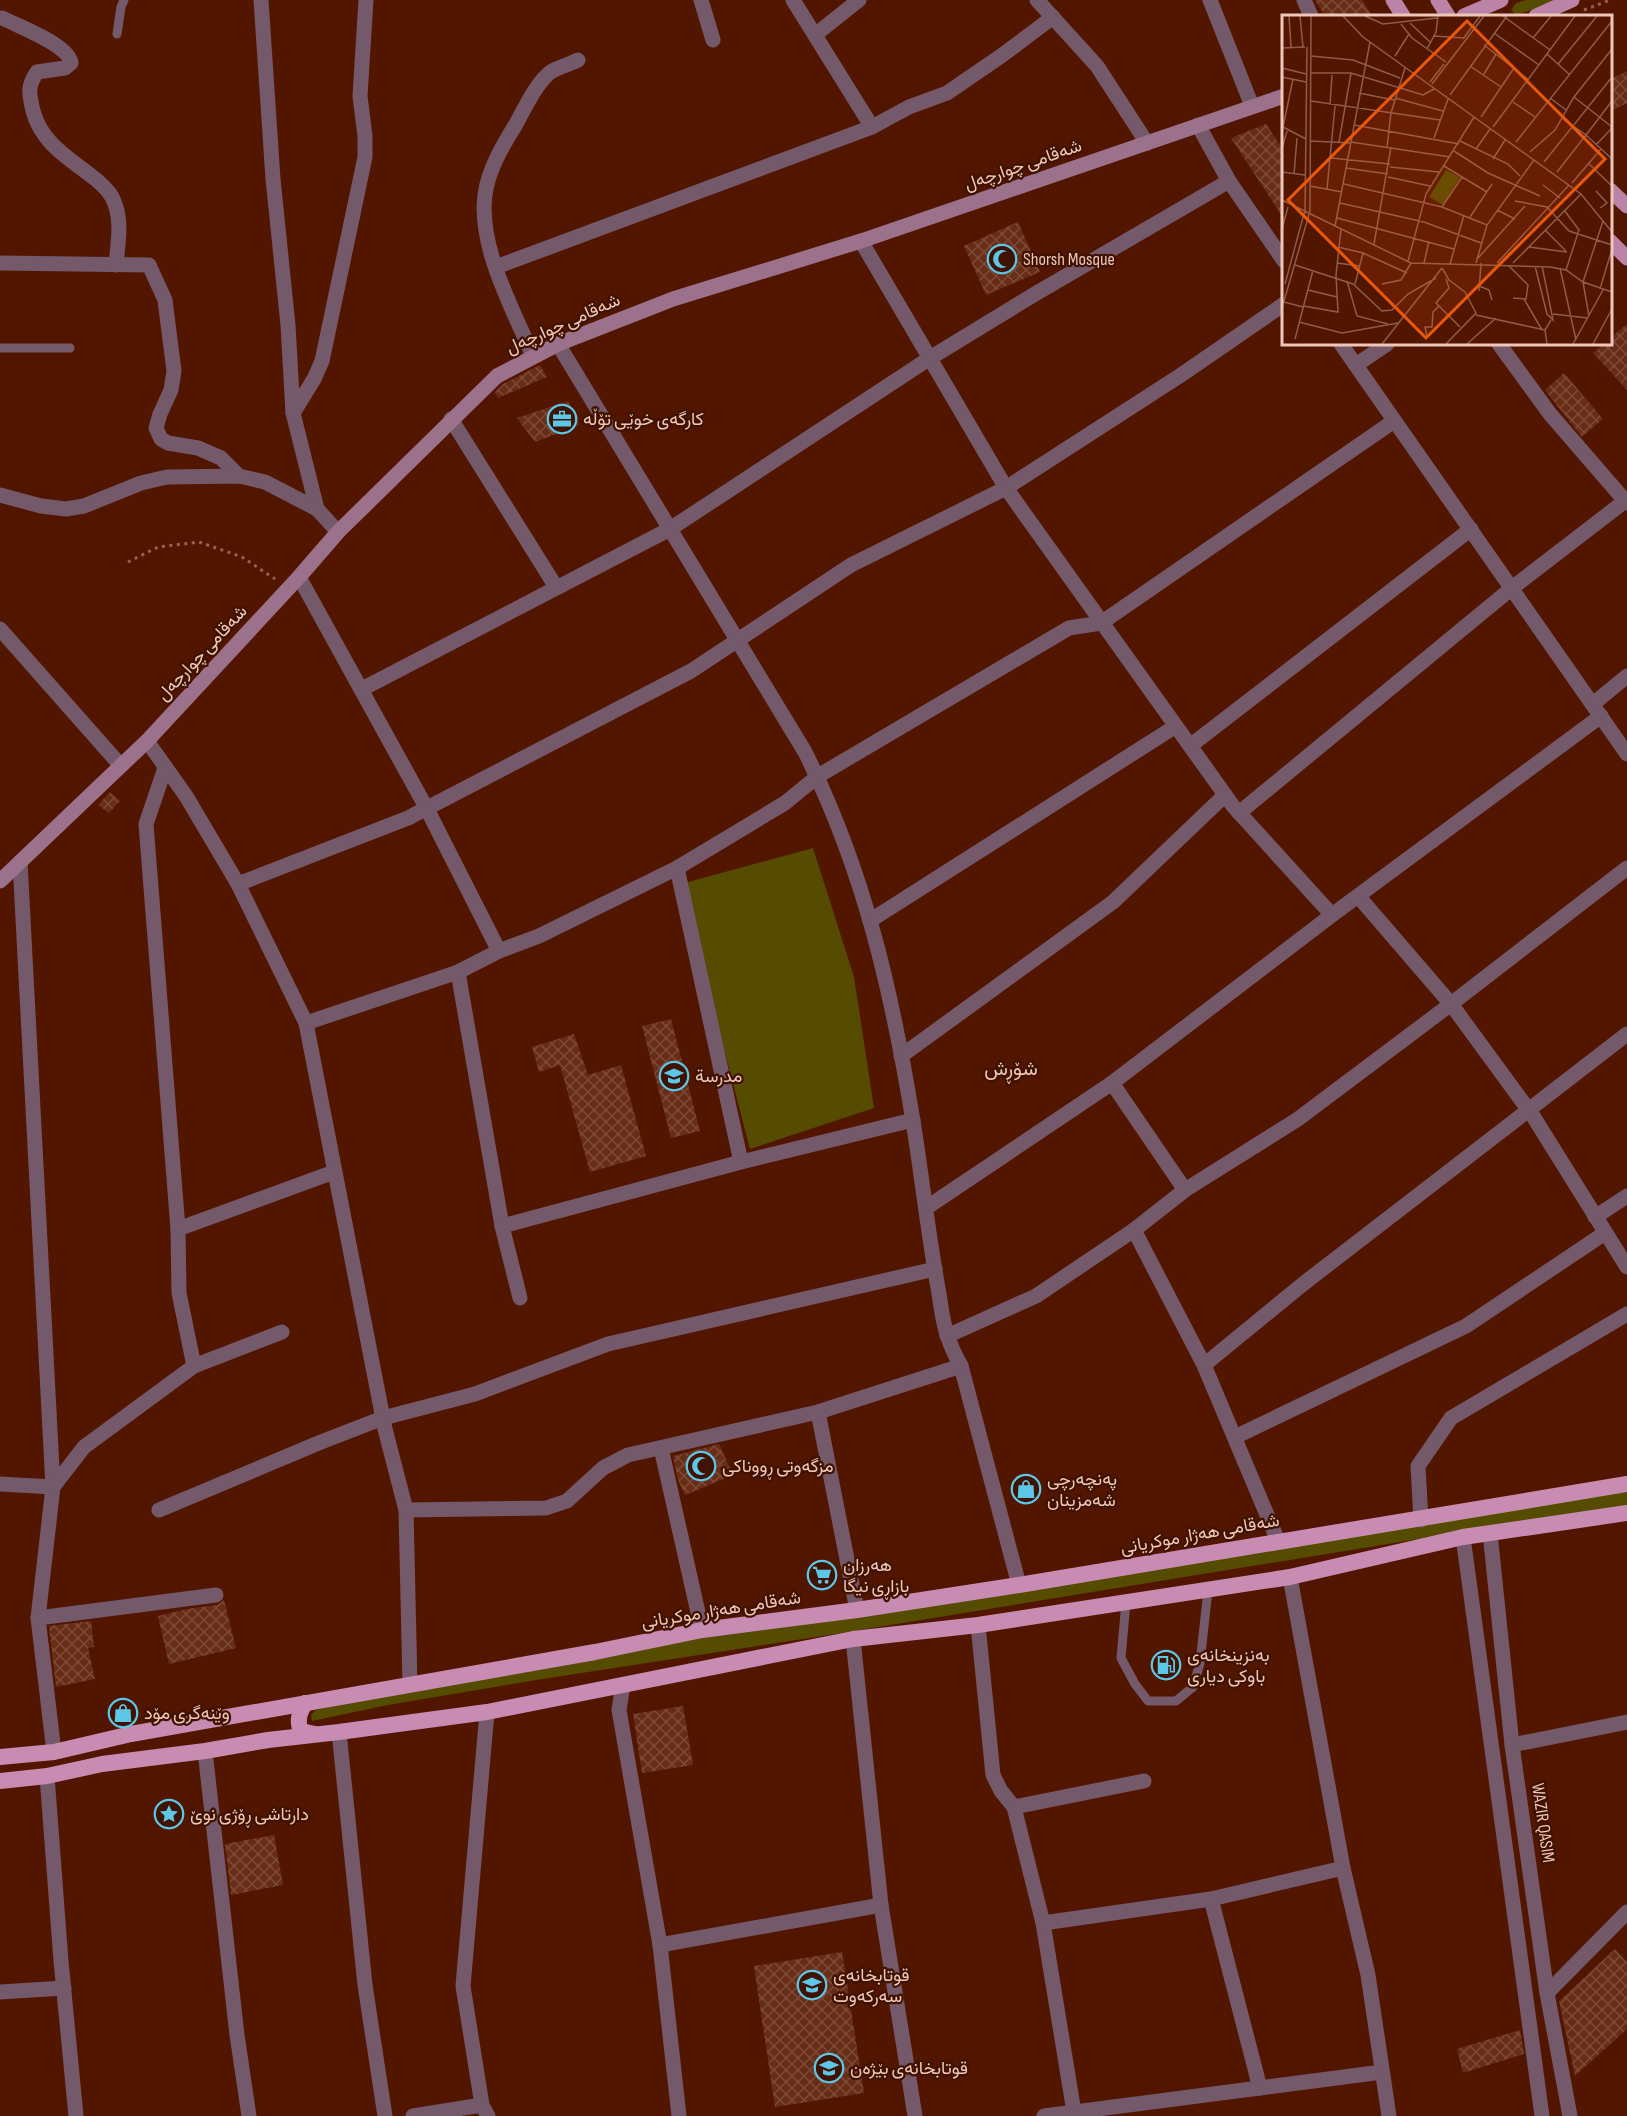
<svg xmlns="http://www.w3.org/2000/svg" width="1627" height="2116" font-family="'Sofia Sans Condensed',Vazirmatn,sans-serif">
  <defs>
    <pattern id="building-cross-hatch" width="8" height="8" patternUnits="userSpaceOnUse" patternTransform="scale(1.5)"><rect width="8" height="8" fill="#672d17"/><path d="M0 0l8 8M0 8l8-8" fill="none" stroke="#7d4a37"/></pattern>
  </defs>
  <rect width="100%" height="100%" fill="#521500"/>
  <g fill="#554b01">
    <polygon points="1526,0 1563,0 1516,15 1511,10 1516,3"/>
    <polygon points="813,848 854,977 874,1108 750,1149 681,884"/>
    <polygon points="1627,1489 1627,1505 829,1635 536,1680 388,1705 312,1721 311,1715 316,1710 467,1675"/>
  </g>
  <g fill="url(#building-cross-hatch)">
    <polygon points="1315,0 1362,0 1372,16 1325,16"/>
    <polygon points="1627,71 1627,103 1611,111 1611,79"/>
    <polygon points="1266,124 1284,151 1284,219 1231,138"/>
    <polygon points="1018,222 1040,272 986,295 964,246"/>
    <polygon points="1627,324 1627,390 1593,353 1604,344 1611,344 1611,338"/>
    <polygon points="540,365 547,377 498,398 495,392 503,384"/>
    <polygon points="1564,373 1603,419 1582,437 1545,390"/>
    <polygon points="568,401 579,425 535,442 517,418"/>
    <polygon points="110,792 120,801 109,813 98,805"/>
    <polygon points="671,1019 700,1131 671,1138 642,1026"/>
    <polygon points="574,1034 588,1075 621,1065 646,1156 590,1172 560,1065 539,1072 532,1047"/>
    <polygon points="719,1444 733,1475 685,1495 678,1480 673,1456"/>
    <polygon points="224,1600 236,1648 169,1664 158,1616 187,1609 217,1605"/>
    <polygon points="91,1621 94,1647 88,1648 95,1679 56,1687 49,1626"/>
    <polygon points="683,1706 693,1765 642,1773 633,1714"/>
    <polygon points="274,1835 283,1885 231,1895 225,1844"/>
    <polygon points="1615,1949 1627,1962 1627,2029 1575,2076 1559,2001"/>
    <polygon points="842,1952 864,2093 775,2107 754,1966"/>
    <polygon points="1520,2030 1524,2054 1463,2073 1457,2049"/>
  </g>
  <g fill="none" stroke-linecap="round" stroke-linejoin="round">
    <g stroke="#966251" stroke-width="3" stroke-dasharray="3 4.5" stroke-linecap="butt">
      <polyline points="1584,10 1610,0"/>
      <polyline points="128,562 158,547 199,542 242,557 275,579"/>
    </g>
    <g stroke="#74596a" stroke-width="9">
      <polyline points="117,34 121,7 124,0"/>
      <polyline points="0,348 70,348"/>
      <polyline points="1126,1602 1121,1658 1135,1684 1148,1701 1176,1701 1193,1687 1200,1663 1208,1590"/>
    </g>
    <g stroke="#74596a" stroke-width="15">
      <polyline points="261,0 273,179 288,325 293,413 317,509 338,532"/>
      <polyline points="701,0 713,40"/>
      <polyline points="793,0 872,127"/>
      <polyline points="1037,0 1097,66 1147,143"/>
      <polyline points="1210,0 1252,106"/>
      <polyline points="1304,0 1311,16"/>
      <path d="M2 18C18 26 69 45 71 63L65 68 37 72C27 87 29 93 33 111 41 141 65 156 89 174 97 180 107 188 112 197 123 218 118 242 116 265"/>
      <polyline points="815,35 859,0"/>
      <polyline points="1198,125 1229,181 1284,261"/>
      <polyline points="861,241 1006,488 1233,806 1332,915"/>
      <polyline points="0,263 149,265 165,300 174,371 171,390 160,414 156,428 161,439 168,443 198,448 221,458 239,476"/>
      <polyline points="496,267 872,127 909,107 947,93 1001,56 1053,17"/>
      <path d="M558 344 805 752C864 870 892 992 913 1121 922 1177 928 1233 938 1288 941 1304 942 1322 948 1337 951 1347 956 1357 961 1366L1019 1585"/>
      <polyline points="1341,344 1627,754"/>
      <polyline points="1499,344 1550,414 1627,503"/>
      <path d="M533 356C513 310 478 246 485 195 488 170 503 145 516 124 525 108 537 81 552 71 560 67 570 64 578 60"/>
      <polyline points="1356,365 1387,344"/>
      <polyline points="293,413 314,379 322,361 365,157 365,136 360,96 366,0"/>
      <polyline points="451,419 556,587"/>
      <polyline points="0,495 41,506 66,509 84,506 141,483 167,477 239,476 265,482 317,509"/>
      <polyline points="299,577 427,809 499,951"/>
      <polyline points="0,629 121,766"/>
      <polyline points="362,689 670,529 930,358 1035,294 1229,181"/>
      <polyline points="1593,704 1627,676"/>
      <polyline points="147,741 186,796 238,884 306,1023 385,1429 406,1510 410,1685"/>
      <polyline points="1190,746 1471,529"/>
      <polyline points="165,768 146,824 178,1229 179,1293 194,1366"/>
      <polyline points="1239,813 1512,588 1625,501"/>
      <polyline points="20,862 53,1487 38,1618 54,1752"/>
      <polyline points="677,868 741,1162"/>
      <polyline points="238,884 408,818 691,671 851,565 1006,488 1181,375 1284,304"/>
      <polyline points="1358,896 1451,1004 1533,1116 1627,1267"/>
      <polyline points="871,920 1176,726"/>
      <polyline points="458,972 502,1226 520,1298"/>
      <polyline points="306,1023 458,972 499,951 539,936 677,868 785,803 818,776 1069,628 1101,623 1394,421"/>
      <polyline points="901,1056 1113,902 1225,795"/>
      <polyline points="1112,1083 1185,1190"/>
      <polyline points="926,1208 1112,1083 1332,915 1601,716"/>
      <polyline points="1595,1217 1627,1196"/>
      <polyline points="502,1226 741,1162 913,1120"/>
      <polyline points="178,1229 334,1172"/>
      <polyline points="1134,1230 1204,1365 1278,1541"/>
      <polyline points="947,1336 1036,1296 1134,1230 1185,1190 1298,1119 1451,1004 1627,868"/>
      <polyline points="1204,1365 1303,1284 1627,1034"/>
      <polyline points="818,1412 857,1610"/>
      <polyline points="1235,1437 1466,1326 1605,1233"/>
      <polyline points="661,1448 702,1630"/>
      <polyline points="0,1484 53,1487 84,1447 194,1366 282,1332"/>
      <polyline points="159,1510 321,1442 383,1418 475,1394 608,1344 935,1269"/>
      <polyline points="406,1510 546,1508 567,1501 603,1468 628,1455 818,1412 961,1366"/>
      <polyline points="1421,1520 1418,1466 1451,1418 1627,1314"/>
      <polyline points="1490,1533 1512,1745 1547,1993 1570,2116"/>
      <polyline points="1463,1537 1542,2116"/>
      <polyline points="1290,1577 1343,1868 1368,1975 1389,2116"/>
      <polyline points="38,1618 216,1595"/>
      <polyline points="978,1625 993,1775 1001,1791 1014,1807 1043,1923 1074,2112"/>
      <polyline points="853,1639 881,1905 915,2116"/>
      <polyline points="623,1685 619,1710 660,1945 679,2116"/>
      <polyline points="487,1712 463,1986 482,2105 488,2116"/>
      <polyline points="339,1732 365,1985 385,2116"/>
      <polyline points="1512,1745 1627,1722"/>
      <polyline points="205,1751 237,2035 249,2116"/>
      <polyline points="47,1776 61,1961 76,2116"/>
      <polyline points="1014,1807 1144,1781"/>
      <polyline points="1211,1899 1260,2088"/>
      <polyline points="1043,1923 1211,1899 1343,1868"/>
      <polyline points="660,1945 881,1905"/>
      <polyline points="0,1992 64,1988"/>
      <polyline points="1547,1993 1627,1912"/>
      <polyline points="413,2116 482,2105"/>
      <polyline points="1044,2116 1382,2072"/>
    </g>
    <polyline stroke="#9b718c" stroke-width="15" points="0,881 147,741 299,577 338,532 497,376 558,344 673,299 861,241 1284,96"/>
    <g stroke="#ba83a7" stroke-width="15">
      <polyline points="1393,0 1403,16"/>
      <polyline points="1438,0 1448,16"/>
      <polyline points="1464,16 1501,0"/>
      <polyline points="1536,16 1572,0"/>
      <polyline points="1610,190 1627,206"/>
      <polyline points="1610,241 1627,258"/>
    </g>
    <g stroke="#c88cb3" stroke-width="16">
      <path d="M305 1703C300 1712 296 1720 301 1731L315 1734"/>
      <polyline points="0,1757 54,1752 131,1734 595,1652 702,1630 857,1610 1019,1585 1627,1484"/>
      <polyline points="0,1781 47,1776 102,1764 205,1751 268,1740 339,1732 487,1712 853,1639 978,1625 1290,1577 1463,1537 1627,1513"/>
    </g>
  </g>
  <defs>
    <g id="mosque-ring" transform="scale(1.5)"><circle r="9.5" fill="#401201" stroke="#5cc7e7" stroke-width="1.5"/><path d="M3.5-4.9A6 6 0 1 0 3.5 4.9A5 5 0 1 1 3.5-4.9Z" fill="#5cc7e7"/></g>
    <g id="office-ring" transform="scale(1.5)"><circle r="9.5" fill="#401201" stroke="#5cc7e7" stroke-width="1.5"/><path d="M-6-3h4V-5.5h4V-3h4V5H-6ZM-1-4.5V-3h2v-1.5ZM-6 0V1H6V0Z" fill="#5cc7e7"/></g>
    <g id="school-ring" transform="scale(1.5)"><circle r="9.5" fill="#401201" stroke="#5cc7e7" stroke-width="1.5"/><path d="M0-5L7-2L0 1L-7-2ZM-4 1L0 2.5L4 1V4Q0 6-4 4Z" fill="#5cc7e7"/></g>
    <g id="shop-ring" transform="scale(1.5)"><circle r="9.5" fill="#401201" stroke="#5cc7e7" stroke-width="1.5"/><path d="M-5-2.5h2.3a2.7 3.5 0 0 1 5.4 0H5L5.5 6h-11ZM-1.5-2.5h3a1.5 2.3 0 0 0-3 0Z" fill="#5cc7e7"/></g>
    <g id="supermarket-ring" transform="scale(1.5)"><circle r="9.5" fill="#401201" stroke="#5cc7e7" stroke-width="1.5"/><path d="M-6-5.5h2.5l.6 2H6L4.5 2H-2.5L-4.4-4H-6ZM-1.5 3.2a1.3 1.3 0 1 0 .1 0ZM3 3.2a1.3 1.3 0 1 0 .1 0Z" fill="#5cc7e7"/></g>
    <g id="fuel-ring" transform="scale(1.5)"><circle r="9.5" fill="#401201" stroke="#5cc7e7" stroke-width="1.5"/><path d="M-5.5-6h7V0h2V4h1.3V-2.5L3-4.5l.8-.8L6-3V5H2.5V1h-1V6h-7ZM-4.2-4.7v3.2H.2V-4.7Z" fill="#5cc7e7"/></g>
    <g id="sight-ring" transform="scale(1.5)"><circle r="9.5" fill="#401201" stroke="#5cc7e7" stroke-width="1.5"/><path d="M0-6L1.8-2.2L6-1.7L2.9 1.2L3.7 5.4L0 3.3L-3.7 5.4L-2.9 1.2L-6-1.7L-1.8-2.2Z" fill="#5cc7e7"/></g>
  </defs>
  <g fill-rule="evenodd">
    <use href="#mosque-ring" x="1002" y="259"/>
    <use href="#office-ring" x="562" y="419"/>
    <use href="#school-ring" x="674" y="1076"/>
    <use href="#mosque-ring" x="701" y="1466"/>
    <use href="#shop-ring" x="1026" y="1489"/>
    <use href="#supermarket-ring" x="822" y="1575"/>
    <use href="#fuel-ring" x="1166" y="1665"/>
    <use href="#shop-ring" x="123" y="1713"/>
    <use href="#sight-ring" x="169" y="1814"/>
    <use href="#school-ring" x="812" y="1985"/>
    <use href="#school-ring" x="829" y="2068"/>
  </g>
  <g text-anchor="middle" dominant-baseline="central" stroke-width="4.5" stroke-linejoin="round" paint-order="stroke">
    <g font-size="18" fill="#eec7ba" stroke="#401201">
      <text transform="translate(1023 165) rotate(-19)">شەقامی چوارچەل</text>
      <text transform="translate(563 324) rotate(-24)">شەقامی چوارچەل</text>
      <text transform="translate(202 653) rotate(-47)">شەقامی چوارچەل</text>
      <text transform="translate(1200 1534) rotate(-10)">شەقامی ھەژار موکریانی</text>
      <text transform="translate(721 1610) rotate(-9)">شەقامی ھەژار موکریانی</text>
      <text transform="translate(1543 1823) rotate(82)">WAZIR QASIM</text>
    </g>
    <g font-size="18" fill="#eec7ba" stroke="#401201" text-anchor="start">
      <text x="1023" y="259">Shorsh Mosque</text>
      <text x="583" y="419">کارگەی خوێی تۆڵە</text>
      <text x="695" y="1076">مدرسة</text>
      <text x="722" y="1466">مزگەوتی ڕووناکی</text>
      <text x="1047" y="1479">پەنچەرچی<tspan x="1047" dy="21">شەمزینان</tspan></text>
      <text x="843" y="1565">هەرزان<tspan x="843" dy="21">بازاڕی نیگا</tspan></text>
      <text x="1187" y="1655">بەنزینخانەی<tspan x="1187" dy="21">باوکی دیاری</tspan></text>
      <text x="144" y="1713">وێنەگری مۆد</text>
      <text x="190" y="1814">دارتاشی ڕۆژی نوێ</text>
      <text x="833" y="1975">قوتابخانەی<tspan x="833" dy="21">سەرکەوت</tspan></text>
      <text x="850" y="2068">قوتابخانەی بێژەن</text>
    </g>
    <g font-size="20" fill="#eec7ba" stroke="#401201">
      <text x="1011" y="1069">شۆڕش</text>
    </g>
  </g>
  <g transform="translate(1282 15)">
    <rect width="330" height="330" fill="#521500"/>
    <path d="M164 155 178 162 161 190 147 182Z" fill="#554b01"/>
    <path fill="none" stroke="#905c4a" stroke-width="1.5" d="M7 1 9 32M18 1 21 32M61 1 81 22 299 179 330 217M83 1 101 9 155 3M221 1 268 35M128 8 148 27M119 9 130 23 164 47M212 18 257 50M152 21 182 23M251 23 269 1M181 24 198 1M202 30 247 65M0 33 23 32M145 34 154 17 156 1M265 39 288 60M29 41 71 45 118 63M113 41 127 19M276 49 315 1M188 51 219 72M0 53 24 59M29 58H69L141 80 152 74M202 59 214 39M0 62 24 67M148 67 162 49M150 69 202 1M77 78 112 85M168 80 225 1M292 82 330 112M113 83 161 96M268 83 284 95M29 86 158 105M330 86 304 120 330 144M231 87 253 102M48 90 50 60M199 102 232 53M72 110 177 129M1 112 11 64M1 112 24 124M211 112 293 1M152 123 166 84M28 126 69 128M178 126 226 149 238 161M57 127 69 58M69 127 168 142M234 127 330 6M314 130 330 113M105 132 109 98 123 53M0 134 5 116M194 134 208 114M172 136 206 158 258 181M248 137 273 115 292 82 330 34M49 143 108 149M211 144 223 125M262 147 291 111 281 104M307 149 330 171M162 151 205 177M108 152 157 157M64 153 106 159M0 157 23 160M275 157 304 120 291 111 330 62M12 159 15 123M106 162 148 171M290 168 319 134M62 169 160 192 205 210M261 170 278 183M28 171 60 177M45 174 53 91M314 176 325 188 318 193M0 185 129 248 268 252 284 255 301 267 330 277M233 186 265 192 287 216 330 230M58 188 142 207 199 228M160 192 180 162M215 195 233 204M282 195 297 215 284 255M188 202 210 169M55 203 172 234M53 211 88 27M0 214 6 192M263 215 284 236M92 229 109 132M56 232 81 238 125 258M247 232 285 237M196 243 243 191M126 246 144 179 192 102M55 248 78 251M142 248 147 226M194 248 205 210 252 145M215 248 287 170M231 248 299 179M168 249 182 200M13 250 71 269 100 296 110 295 126 279 154 263M227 251 246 270 244 284 231 283M253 251 265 299 271 305 260 251M160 253 167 265 183 277 194 298 164 329M278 253 294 325M164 264 167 273 154 288 178 312M65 266 75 301 106 309M3 269 23 195 25 32M73 269 81 238M100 269 119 265 129 248M197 271 207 275 210 285M318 274 330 234M26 275 55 282M197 276 199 248M242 284 260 315M2 287 21 292M21 291 56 297 54 260 59 214M0 293 28 196 29 1M271 299 306 303M194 300 263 315M307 301 301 267 321 206M17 307 60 318 116 308M145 321 143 312H150L151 297 157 291M13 324 31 255M100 329 160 253M185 329 214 303M265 329 263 315 269 305M291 329 321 275M311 329 330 294"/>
    <path fill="#e8590c" fill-opacity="0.15" stroke="#e8590c" stroke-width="3" d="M185 6 323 144 144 323 6 185Z"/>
    <rect width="330" height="330" fill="none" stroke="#eec7ba" stroke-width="3"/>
  </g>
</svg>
